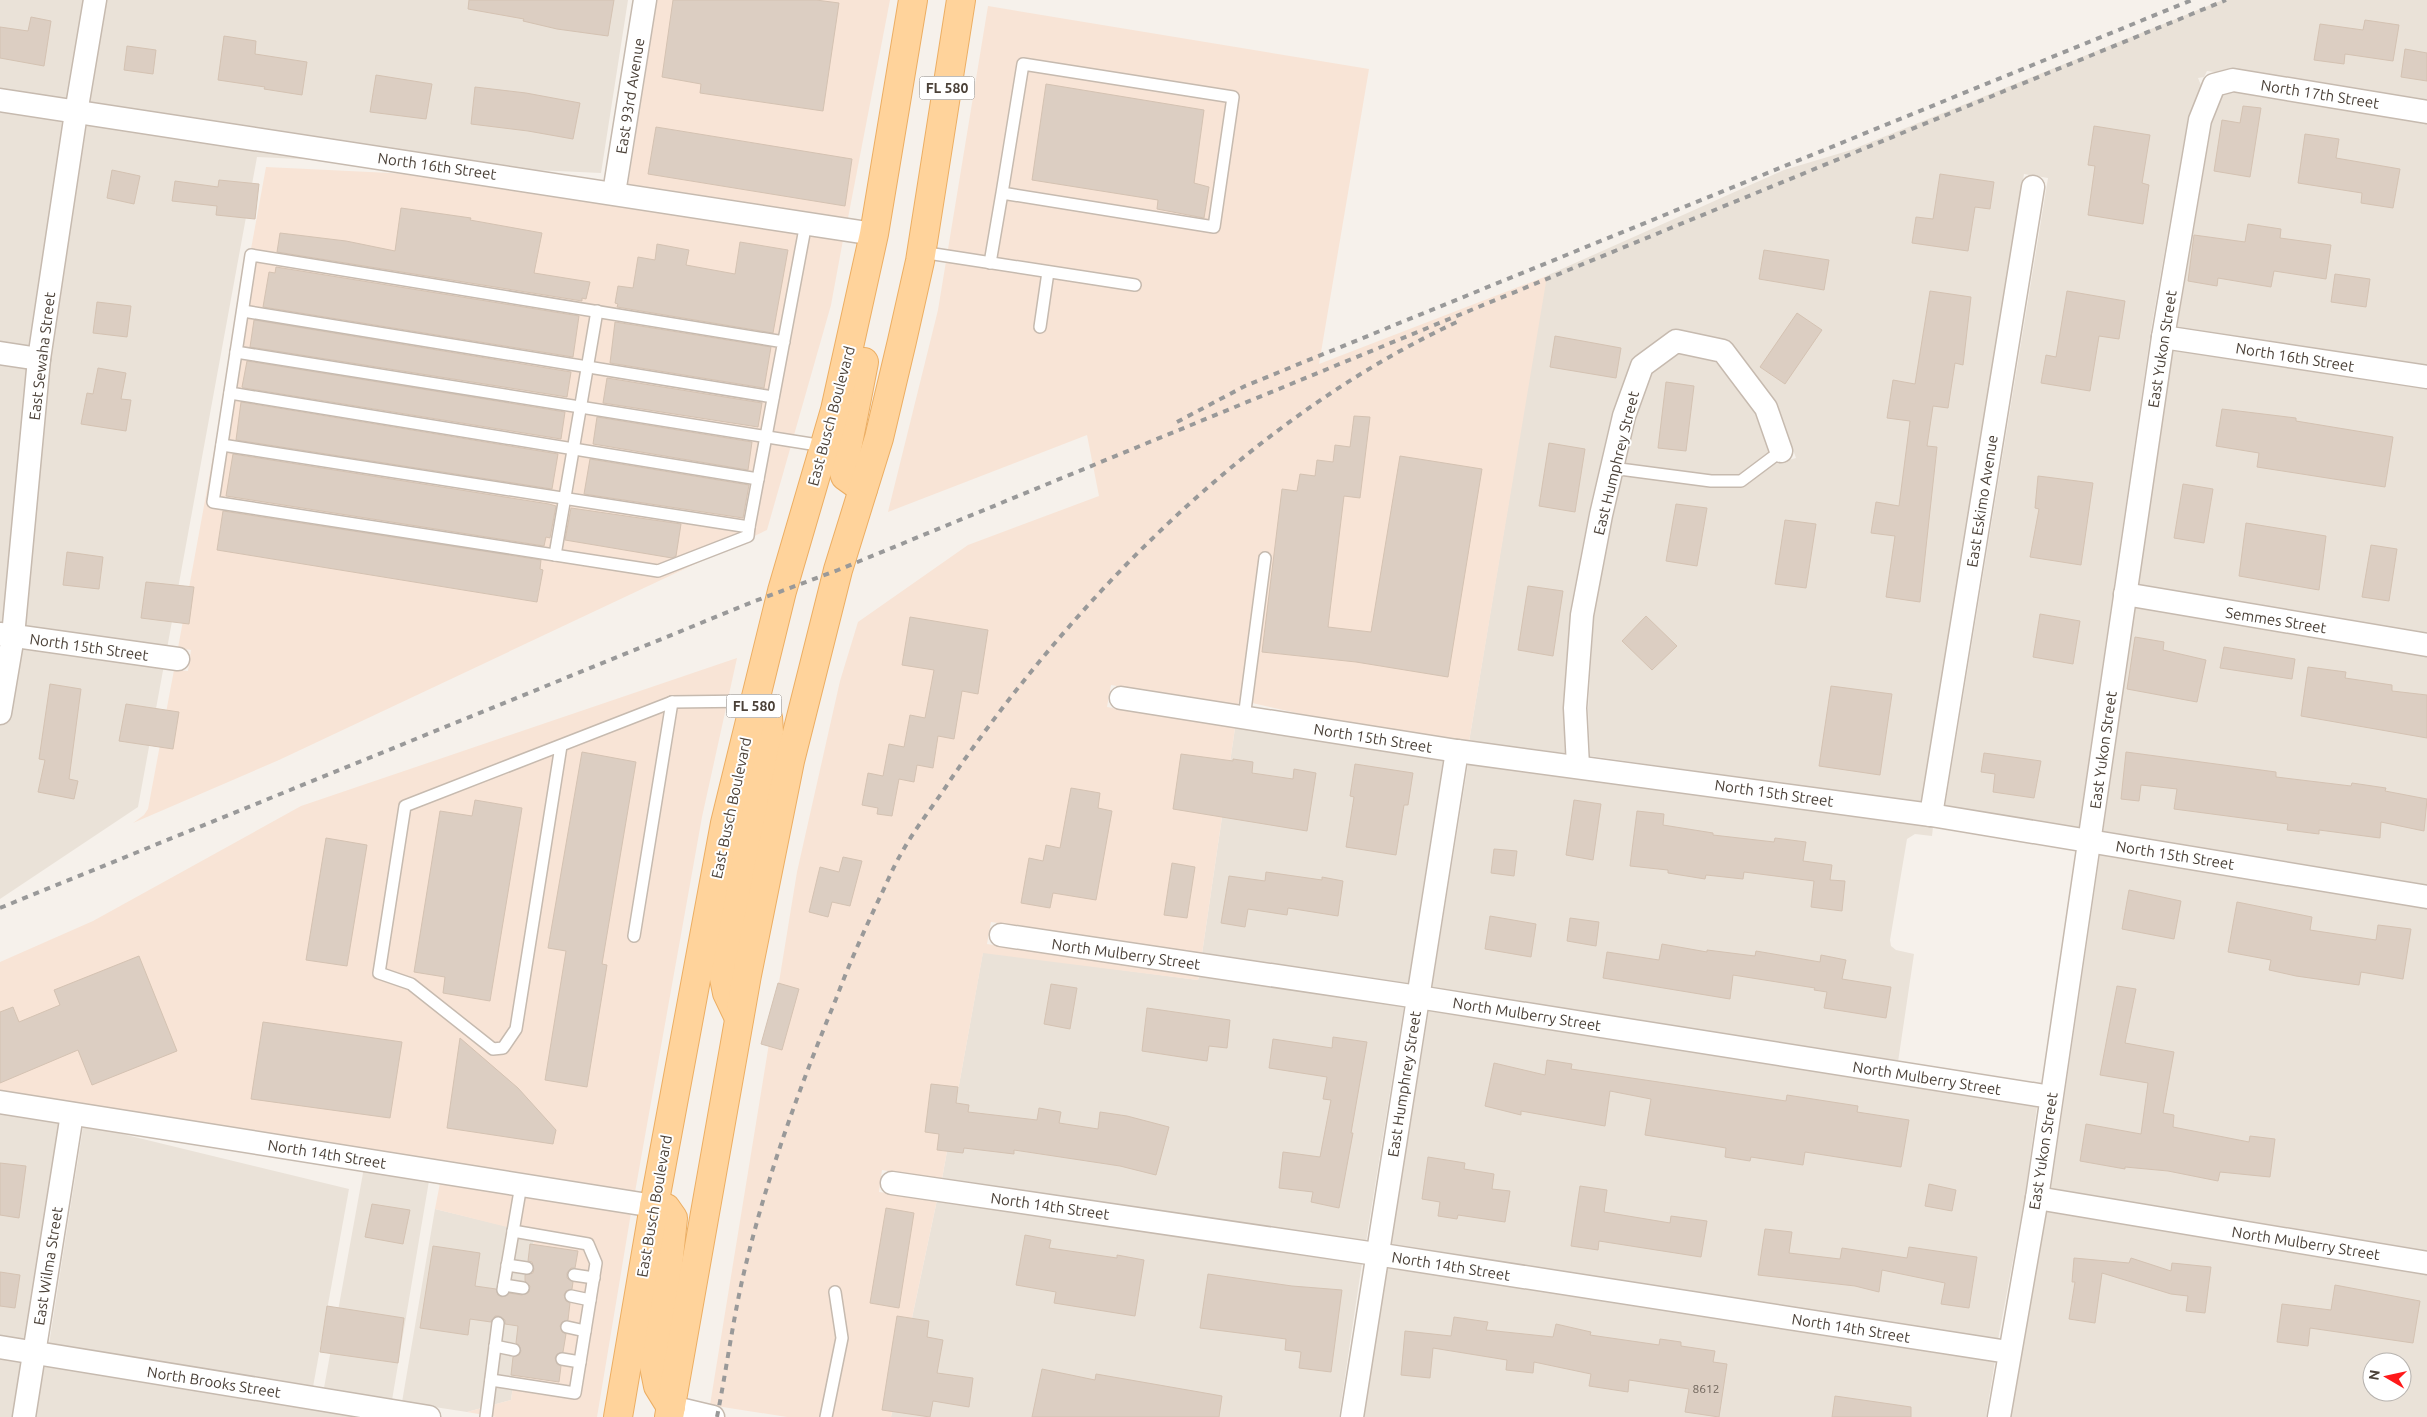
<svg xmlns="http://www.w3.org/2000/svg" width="2427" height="1417" font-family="Ubuntu,sans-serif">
  <rect width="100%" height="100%" fill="#f6f1eb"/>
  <g fill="#eae2d8" fill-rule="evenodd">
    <polygon points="0,0 628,0 601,173 257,157 138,807 0,899"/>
    <polygon points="2223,0 2427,0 2427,101 2207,71 2204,77 2198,78 2201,85 2188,118 2152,324 2079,828 1945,807 2048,178 2024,174 1921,803 1590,756 1588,709 1594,616 1613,517 1636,419 1652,372 1679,353 1715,361 1755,413 1773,464 1796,458 1776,402 1733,345 1725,341 1678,331 1668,333 1634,357 1612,414 1589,512 1570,612 1563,707 1565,753 1469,742 1546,276 1784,170 1851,150"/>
    <polygon points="2235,91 2427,123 2427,366 2177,328 2212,123 2223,95"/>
    <polygon points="2173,350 2427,388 2427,634 2138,586"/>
    <polygon points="2135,607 2427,656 2427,886 2103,833"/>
    <polygon points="1235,728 1443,760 1408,984 1202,954"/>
    <polygon points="1468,764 1578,777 1933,827 1932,836 1915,834 1907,839 1890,940 1891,946 1896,950 1914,954 1898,1062 1432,988"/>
    <polygon points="2100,854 2427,908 2427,1252 2051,1189"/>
    <polygon points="983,952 1198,980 1199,976 1404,1006 1366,1242 942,1179"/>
    <polygon points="1429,1010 2037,1106 2025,1196 1998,1340 1390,1246"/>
    <polygon points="0,1109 67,1118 26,1358 322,1399 365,1162 431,1169 390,1412 430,1417 0,1417"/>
    <polygon points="83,1127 114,1132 349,1189 313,1387 49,1344"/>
    <polygon points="937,1200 1362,1263 1339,1417 891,1417"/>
    <polygon points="435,1209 535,1233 511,1400 467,1412 402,1402"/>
    <path d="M2047 1210 2427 1274V1417H2011ZM2372 1362H2402V1392H2372Z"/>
    <polygon points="1387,1267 1995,1361 1986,1417 1364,1417"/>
  </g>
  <g fill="#f8e4d6">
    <polygon points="657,0 890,0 848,218 628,184"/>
    <polygon points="988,6 1369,69 1319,364 1547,276 1469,742 1340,723 1239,700 1238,707 1111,685 1107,707 1235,728 1202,954 991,922 987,944 1199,976 1198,980 983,953 942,1179 882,1170 879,1192 937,1200 891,1417 787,1417 710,1405 797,872 840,681 858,622 968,545 1099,496 1087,435 888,512 938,310"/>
    <polygon points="266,167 411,174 843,240 831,305 767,530 279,760 133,823 144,815 148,809 174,670 188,671 191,650 178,648"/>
    <polygon points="737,658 702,817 635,1192 0,1091 0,962 93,921 301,806"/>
    <polygon points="440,1183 631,1213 597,1417 496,1417 467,1412 511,1400 535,1234 435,1209"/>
  </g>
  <g fill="#dccec2" stroke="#d4c2b2">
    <polygon points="469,0 614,0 608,36 557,29 523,21 524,19 468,9"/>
    <polygon points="673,0 816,0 839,3 823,111 700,93 701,84 662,77"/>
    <polygon points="31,17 51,21 44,66 0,58 0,27 28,31"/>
    <polygon points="2365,20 2399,25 2393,61 2345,54 2344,64 2314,60 2320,24 2363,30"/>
    <polygon points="224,36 256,41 255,54 307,62 302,95 264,89 265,87 218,80"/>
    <polygon points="127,46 156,50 153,74 124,70"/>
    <polygon points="2405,49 2427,53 2427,81 2401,77"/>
    <polygon points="376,75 432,84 426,119 370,112"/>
    <polygon points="1046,84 1204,110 1194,183 1209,187 1204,218 1157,209 1158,200 1032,180"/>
    <polygon points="475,87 526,93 580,103 573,139 528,131 471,124"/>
    <polygon points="2243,106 2261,108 2250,177 2214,171 2222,120 2240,123"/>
    <polygon points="2094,126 2150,135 2142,183 2149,185 2143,224 2088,215 2095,166 2088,165"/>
    <polygon points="656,127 852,159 845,206 648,174"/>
    <polygon points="2305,134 2339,139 2336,158 2400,169 2393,208 2361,203 2362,193 2298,183"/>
    <polygon points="112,170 140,176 134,204 107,198"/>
    <polygon points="1940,174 1994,182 1990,209 1975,207 1968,251 1912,243 1916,217 1933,219"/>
    <polygon points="219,180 259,184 255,219 216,215 217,206 172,201 175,181 218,187"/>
    <polygon points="401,208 471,218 470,220 542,233 534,273 590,282 586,299 582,298 582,301 277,252 280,233 346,241 395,251"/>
    <polygon points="2248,224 2281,229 2280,238 2331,245 2326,279 2274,271 2271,287 2218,278 2217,286 2188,281 2194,235 2245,242"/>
    <polygon points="740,242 788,250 773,333 617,307 618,304 615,303 618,286 633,288 638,257 655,260 657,244 689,250 686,265 735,274"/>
    <polygon points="1764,250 1829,260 1824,290 1759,279"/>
    <polygon points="276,267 579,316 573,357 263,307 269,272 275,273"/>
    <polygon points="2335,274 2370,279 2366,307 2331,302"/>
    <polygon points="1930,291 1971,297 1963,365 1955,363 1948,408 1933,406 1927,446 1937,447 1920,602 1886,597 1895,536 1871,533 1876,502 1899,506 1910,421 1887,418 1893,380 1915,384"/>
    <polygon points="2067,291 2125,301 2119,339 2099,336 2090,391 2041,383 2046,355 2056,357"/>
    <polygon points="97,302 131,306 127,337 93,333"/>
    <polygon points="1797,313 1822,330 1785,384 1760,367"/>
    <polygon points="254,320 571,372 567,397 250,347"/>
    <polygon points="615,322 771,347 764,388 610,363"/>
    <polygon points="1555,336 1621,348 1616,378 1550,367"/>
    <polygon points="247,361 565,412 561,439 244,388 242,387"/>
    <polygon points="98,368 126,373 121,399 131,400 126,431 81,424 87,393 93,394"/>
    <polygon points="607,378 762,403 758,427 603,403"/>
    <polygon points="1666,382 1694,386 1686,451 1658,448"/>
    <polygon points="241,402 558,454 552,489 236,440"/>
    <polygon points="2222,409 2296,418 2296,421 2393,437 2385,487 2257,467 2259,453 2216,446"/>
    <polygon points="1354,416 1370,417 1360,498 1344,496 1328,627 1371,632 1400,456 1482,469 1448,677 1356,662 1262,652 1282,489 1297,491 1300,474 1315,476 1317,460 1333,462 1335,445 1350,447"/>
    <polygon points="597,417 752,442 748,470 593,444"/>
    <polygon points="1549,443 1585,449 1575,512 1539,506"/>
    <polygon points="233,454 549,504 556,506 550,538 546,537 544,546 226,496"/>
    <polygon points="590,459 749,485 743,518 584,494"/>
    <polygon points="2038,476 2093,483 2081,565 2030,557 2039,509 2035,508"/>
    <polygon points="2183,484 2213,489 2204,543 2174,538"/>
    <polygon points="1676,504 1707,508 1697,566 1666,561"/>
    <polygon points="571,508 681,524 676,556 672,558 565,540"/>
    <polygon points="223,511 541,560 540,569 543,570 537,602 217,550"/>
    <polygon points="1785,520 1816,524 1806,588 1775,584"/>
    <polygon points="2246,523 2326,536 2319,590 2239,576"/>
    <polygon points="2371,545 2397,549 2389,601 2362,597"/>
    <polygon points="67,552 103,557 99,589 63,585"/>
    <polygon points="146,582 194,587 189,624 141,618"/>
    <polygon points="1528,586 1563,591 1553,656 1518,650"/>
    <polygon points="2040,614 2080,621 2073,664 2033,657"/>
    <polygon points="1646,616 1677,646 1652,670 1622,641"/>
    <polygon points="910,617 988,630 978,694 962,691 954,739 938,736 933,768 917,765 914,782 899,779 892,816 877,814 878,808 862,805 868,773 883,776 889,744 904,747 910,715 925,718 934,670 902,665"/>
    <polygon points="2135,637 2164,642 2163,650 2206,660 2197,702 2127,689"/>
    <polygon points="2224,647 2295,659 2292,679 2220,668"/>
    <polygon points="2308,667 2346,672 2345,678 2392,685 2392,691 2427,695 2427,738 2301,716"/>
    <polygon points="50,684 81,689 69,779 78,781 74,799 38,792 45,760 39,759"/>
    <polygon points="1831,686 1892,694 1880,775 1819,766"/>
    <polygon points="126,704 179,712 173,749 119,741"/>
    <polygon points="582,752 636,762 602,964 607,965 587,1087 545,1080 566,951 548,948"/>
    <polygon points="2126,752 2276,772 2276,777 2351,786 2352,783 2386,788 2385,791 2427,799 2424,831 2381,822 2380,838 2319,830 2319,834 2287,830 2288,824 2174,809 2177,789 2141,785 2139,801 2121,799"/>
    <polygon points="1984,753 2041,761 2034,798 1993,792 1995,774 1981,772"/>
    <polygon points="1181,754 1233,761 1233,759 1253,762 1252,773 1293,779 1294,769 1316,773 1307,831 1173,809"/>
    <polygon points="1355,764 1413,773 1408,805 1404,805 1396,855 1346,847 1354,797 1350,796"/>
    <polygon points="1071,788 1100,793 1098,808 1112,811 1096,900 1053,893 1050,908 1021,903 1029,858 1043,861 1046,845 1060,848"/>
    <polygon points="475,800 522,808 490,1001 443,993 445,977 414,972 440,811 472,816"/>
    <polygon points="1574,800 1601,804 1593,860 1566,855"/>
    <polygon points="1637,811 1664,814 1663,825 1713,833 1713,835 1774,842 1775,838 1806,842 1803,861 1832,865 1830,880 1845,881 1842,911 1811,907 1814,881 1744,872 1743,879 1706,875 1705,879 1668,873 1668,870 1630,866"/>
    <polygon points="326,838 367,845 347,966 306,960"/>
    <polygon points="1494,849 1517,851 1514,876 1491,873"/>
    <polygon points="843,857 862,861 850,906 832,902 828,917 809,912 820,867 839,872"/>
    <polygon points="1172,863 1195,867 1187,918 1164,915"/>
    <polygon points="1266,872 1322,880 1322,877 1343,881 1338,916 1288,908 1287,915 1248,909 1245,927 1221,923 1229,876 1265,881"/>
    <polygon points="2129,890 2181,901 2174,939 2122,929"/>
    <polygon points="2237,902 2312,917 2310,930 2376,940 2378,925 2411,929 2403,979 2361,972 2359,985 2296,976 2269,970 2271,960 2228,952"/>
    <polygon points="1490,916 1536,924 1531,957 1485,949"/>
    <polygon points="1570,918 1599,922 1596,946 1567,941"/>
    <polygon points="1662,944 1707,952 1707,950 1755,956 1756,951 1820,962 1821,955 1846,960 1842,979 1891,987 1886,1018 1824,1008 1827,992 1814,990 1815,988 1733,975 1730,999 1603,978 1607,952 1659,960"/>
    <polygon points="139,956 177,1051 92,1085 78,1050 0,1083 0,1012 13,1007 19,1022 60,1005 54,990"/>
    <polygon points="778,983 799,989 782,1050 761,1044"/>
    <polygon points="1051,984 1077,988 1070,1029 1044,1024"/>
    <polygon points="2117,986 2136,989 2125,1043 2174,1052 2163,1113 2174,1115 2173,1127 2249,1142 2250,1136 2275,1139 2270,1177 2220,1172 2218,1181 2168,1171 2125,1167 2125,1169 2080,1161 2086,1124 2141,1134 2148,1083 2100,1075"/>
    <polygon points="1147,1008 1230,1020 1227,1048 1209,1046 1207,1061 1142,1051"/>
    <polygon points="263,1022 402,1042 390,1118 251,1099"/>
    <polygon points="1333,1037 1367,1042 1351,1133 1353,1133 1339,1208 1311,1202 1313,1192 1279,1188 1283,1152 1320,1157 1331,1100 1323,1099 1327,1077 1269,1068 1273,1039 1332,1048"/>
    <polygon points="460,1038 518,1088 556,1130 553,1144 447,1128"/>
    <polygon points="1547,1060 1572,1064 1571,1069 1786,1101 1787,1095 1858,1106 1857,1112 1909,1120 1901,1167 1805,1152 1803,1165 1751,1157 1750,1161 1725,1157 1726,1148 1645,1135 1651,1099 1610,1091 1605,1126 1521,1111 1521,1115 1485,1106 1494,1063 1545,1075"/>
    <polygon points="931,1084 958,1087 956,1103 969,1105 968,1112 1037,1120 1039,1108 1061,1112 1059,1123 1098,1129 1100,1112 1127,1116 1169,1127 1156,1175 1120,1166 1014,1150 1014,1154 964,1148 963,1153 937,1150 939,1134 925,1132"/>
    <polygon points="1428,1157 1465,1163 1464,1169 1494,1174 1492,1189 1510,1191 1505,1222 1458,1215 1457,1219 1438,1216 1440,1202 1422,1199"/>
    <polygon points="0,1163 26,1166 19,1218 0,1215"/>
    <polygon points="1929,1184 1956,1190 1952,1211 1925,1206"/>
    <polygon points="1580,1186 1607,1190 1604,1212 1670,1223 1671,1216 1707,1221 1701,1257 1599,1241 1598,1250 1571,1246"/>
    <polygon points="372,1204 410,1210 403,1244 365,1237"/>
    <polygon points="886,1208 914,1213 899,1308 870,1303"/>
    <polygon points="1765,1229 1792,1232 1789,1253 1840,1259 1842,1248 1907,1258 1909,1247 1977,1257 1969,1308 1941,1304 1945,1283 1882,1270 1879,1292 1855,1286 1758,1275"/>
    <polygon points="1025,1235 1051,1240 1049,1248 1117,1258 1117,1255 1144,1260 1135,1316 1054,1303 1056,1292 1016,1285"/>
    <polygon points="530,1244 578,1251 575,1268 571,1268 567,1273 567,1278 573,1282 572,1289 566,1291 564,1295 566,1301 570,1303 568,1320 562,1322 560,1326 562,1332 566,1334 563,1352 557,1354 555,1358 557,1364 561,1366 559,1382 511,1375 513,1357 519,1355 521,1351 519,1345 516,1343 518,1326 505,1324 505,1320 499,1316 495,1316 491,1322 470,1319 468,1335 420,1328 433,1246 480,1253 475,1286 496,1289 498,1295 502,1297 509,1293 522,1295 529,1292 530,1286 525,1281 525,1275 533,1273 534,1269 532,1262 528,1261"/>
    <polygon points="2074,1258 2129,1263 2131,1258 2171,1271 2172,1263 2211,1267 2205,1313 2186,1311 2188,1296 2171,1294 2102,1273 2095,1323 2069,1319 2075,1282 2072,1282"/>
    <polygon points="0,1272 20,1275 15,1308 0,1306"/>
    <polygon points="1208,1274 1292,1286 1342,1290 1331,1372 1299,1368 1301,1352 1285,1350 1286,1339 1200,1328"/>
    <polygon points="2335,1285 2420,1301 2413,1343 2310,1328 2308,1346 2277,1342 2282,1304 2331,1310"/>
    <polygon points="327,1306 404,1318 398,1363 320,1352"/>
    <polygon points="897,1316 929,1321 927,1337 943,1340 937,1373 973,1378 969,1407 933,1401 930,1417 882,1410"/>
    <polygon points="1454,1317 1488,1322 1486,1330 1553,1337 1556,1324 1591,1332 1590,1335 1659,1345 1660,1339 1681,1342 1681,1346 1715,1351 1713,1362 1727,1364 1719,1417 1685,1412 1689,1389 1629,1380 1628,1392 1589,1386 1591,1374 1534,1362 1533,1373 1506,1370 1507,1360 1433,1348 1430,1378 1401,1375 1405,1331 1451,1336"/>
    <polygon points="1042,1369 1095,1380 1096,1374 1222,1396 1219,1417 1032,1417"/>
    <polygon points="1835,1396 1911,1407 1911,1417 1832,1417"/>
  </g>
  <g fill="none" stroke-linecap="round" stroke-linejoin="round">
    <g stroke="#c6baaf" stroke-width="14">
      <g id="lane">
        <polyline points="921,252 1135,285"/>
        <polyline points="990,263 1002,193 1214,227 1233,97 1023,64 1002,193"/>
        <polyline points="243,311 773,397"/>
        <polyline points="1040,327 1048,272"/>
        <polyline points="784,342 251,255 213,502 658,571 748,536 749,527 806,223"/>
        <polyline points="236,352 824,446"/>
        <polyline points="230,393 758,479"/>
        <polyline points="222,445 749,527"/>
        <polyline points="1612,468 1711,481 1741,481 1781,451"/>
        <polyline points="555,555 597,311"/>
        <polyline points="1244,718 1265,558"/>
        <polyline points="561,746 516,1029 503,1048 493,1049 411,984 379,973 405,806 672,702 755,701"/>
        <polyline points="634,936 672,702"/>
        <polyline points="507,1265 527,1268"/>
        <polyline points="574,1275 594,1278"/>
        <polyline points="504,1285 523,1288"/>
        <polyline points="503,1290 521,1185"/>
        <polyline points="571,1296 590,1300"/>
        <polyline points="567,1327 585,1331"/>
        <polyline points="495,1346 514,1350"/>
        <polyline points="562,1359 580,1362"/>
        <polyline points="491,1380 575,1393 596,1263 588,1244 513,1231"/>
        <polyline points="486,1417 498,1323"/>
        <polyline points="826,1417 842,1338 835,1292"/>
      </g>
    </g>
    <g stroke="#c6baaf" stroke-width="25">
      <g id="street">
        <polyline points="0,100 874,234"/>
        <polyline points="614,193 645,0"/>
        <polyline points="2163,337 2427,377"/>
        <polyline points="0,353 39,359"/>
        <polyline points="2125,594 2427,645"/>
        <polyline points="0,634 178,659"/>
        <polyline points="1121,698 1457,751 1931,815 2427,897"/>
        <polyline points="0,713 13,636 39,359 76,113 95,0"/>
        <polyline points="1578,766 1575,708 1582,615 1601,515 1624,416 1642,366 1676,341 1723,351 1766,408 1781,451"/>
        <polyline points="1931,815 2033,187"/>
        <polyline points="1001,935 1418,997 2051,1097"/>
        <polyline points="0,1102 654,1206"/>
        <polyline points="892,1183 1376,1254 2008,1352"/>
        <polyline points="2037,1198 2427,1263"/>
        <polyline points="0,1347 429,1417"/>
        <polyline points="671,1407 713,1417"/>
        <polyline points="24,1417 72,1114"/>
        <polyline points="1352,1417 1457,751"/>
        <polyline points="1999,1417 2037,1198 2163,337 2200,120 2214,85 2233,80 2427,112"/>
      </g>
    </g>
    <g stroke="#ecae63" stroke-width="30">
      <g id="primary">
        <polyline points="863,489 845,476 843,469 864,362"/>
        <polyline points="739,1018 727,993 723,973 769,732 768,717 755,701"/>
        <polyline points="654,1206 666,1208 673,1218 667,1276 654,1345 653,1361 658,1386 671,1407"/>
        <polyline points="618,1417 654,1206 725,823 782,591 835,410 874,234 913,0"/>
        <polyline points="669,1417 747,975 790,761 838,570 879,438 902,341 920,261 961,0"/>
      </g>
    </g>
    <use href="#lane" stroke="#fff" stroke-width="11"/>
    <use href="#street" stroke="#fff" stroke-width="22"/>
    <use href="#primary" stroke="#ffd39b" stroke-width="28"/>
    <g stroke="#999" stroke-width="4" stroke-dasharray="6 6" stroke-linecap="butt">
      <polyline points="1177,422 1245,386 2192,0"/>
      <polyline points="0,908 755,601 838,570 2226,0"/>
      <path d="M717 1417C726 1372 732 1326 742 1281 764 1184 798 1091 836 999 849 964 864 931 880 897 887 883 893 867 901 854 915 828 935 804 951 779 1078 594 1254 416 1459 321"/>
    </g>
  </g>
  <g text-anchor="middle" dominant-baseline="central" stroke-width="4" stroke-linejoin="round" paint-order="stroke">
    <g font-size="12" fill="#6f645a">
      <text x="1706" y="1388">8612</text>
    </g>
    <g fill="#fff" stroke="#817a74" stroke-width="1">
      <rect x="919.5" y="76.5" width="55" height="23" rx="4"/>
      <rect x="726.5" y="694.5" width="55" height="23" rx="4"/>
    </g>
    <g font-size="14" font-weight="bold" fill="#4b4138">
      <text x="947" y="88">FL 580</text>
      <text x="754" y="706">FL 580</text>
    </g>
    <g font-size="15" fill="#4b4138" stroke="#fff">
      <text transform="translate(2320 94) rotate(9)">North 17th Street</text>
      <text transform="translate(630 96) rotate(-81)">East 93rd Avenue</text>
      <text transform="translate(437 166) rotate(8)">North 16th Street</text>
      <text transform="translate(2162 349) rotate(-81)">East Yukon Street</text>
      <text transform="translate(42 356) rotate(-83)">East Sewaha Street</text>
      <text transform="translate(2295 357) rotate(9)">North 16th Street</text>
      <text transform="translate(831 416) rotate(-75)">East Busch Boulevard</text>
      <text transform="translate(1616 463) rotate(-76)">East Humphrey Street</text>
      <text transform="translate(1982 501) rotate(-81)">East Eskimo Avenue</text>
      <text transform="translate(2276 620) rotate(9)">Semmes Street</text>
      <text transform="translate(89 647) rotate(8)">North 15th Street</text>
      <text transform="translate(1373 738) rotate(9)">North 15th Street</text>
      <text transform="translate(2103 750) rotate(-82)">East Yukon Street</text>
      <text transform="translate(1774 793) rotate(8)">North 15th Street</text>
      <text transform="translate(731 808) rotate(-78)">East Busch Boulevard</text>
      <text transform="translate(2175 855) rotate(9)">North 15th Street</text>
      <text transform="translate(1126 954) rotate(8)">North Mulberry Street</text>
      <text transform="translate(1527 1014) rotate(9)">North Mulberry Street</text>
      <text transform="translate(1927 1078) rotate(9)">North Mulberry Street</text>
      <text transform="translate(1404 1084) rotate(-81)">East Humphrey Street</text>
      <text transform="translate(2043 1151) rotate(-81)">East Yukon Street</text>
      <text transform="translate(327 1154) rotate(9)">North 14th Street</text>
      <text transform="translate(654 1206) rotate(-80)">East Busch Boulevard</text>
      <text transform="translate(1050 1206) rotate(8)">North 14th Street</text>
      <text transform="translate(2306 1243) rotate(9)">North Mulberry Street</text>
      <text transform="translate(48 1266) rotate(-81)">East Wilma Street</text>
      <text transform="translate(1451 1266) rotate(9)">North 14th Street</text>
      <text transform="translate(1851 1328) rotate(9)">North 14th Street</text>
      <text transform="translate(214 1382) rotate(9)">North Brooks Street</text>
    </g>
  </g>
  <g transform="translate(2387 1377) rotate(279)"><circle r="24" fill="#ffffff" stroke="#b7b3af"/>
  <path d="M0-4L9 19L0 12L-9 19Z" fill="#ff191a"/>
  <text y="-8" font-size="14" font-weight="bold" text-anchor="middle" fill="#4b4138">N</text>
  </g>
</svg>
